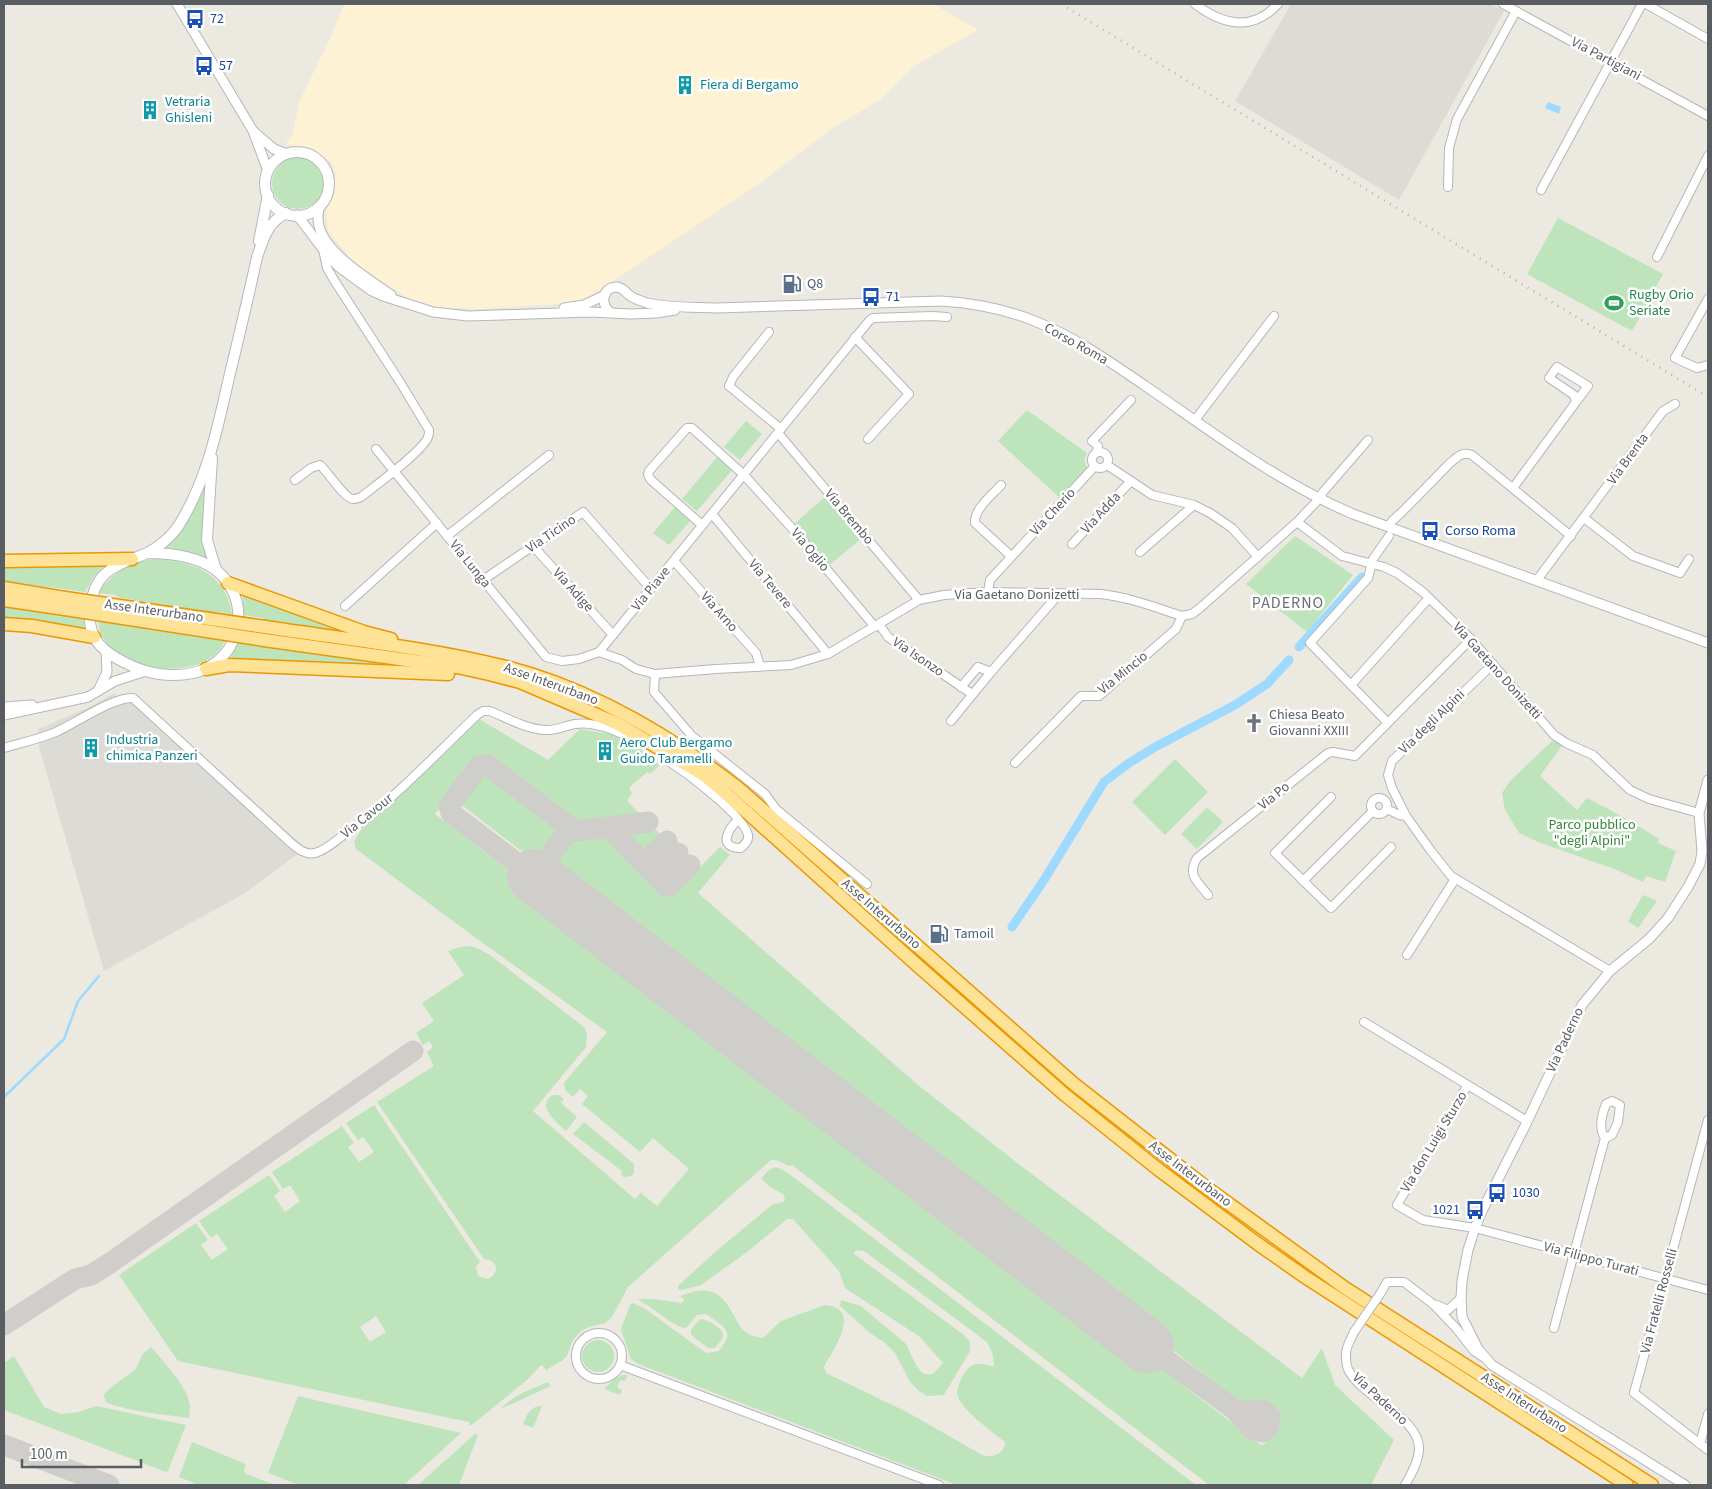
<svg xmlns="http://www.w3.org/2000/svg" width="1712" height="1489" font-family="'Source Sans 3',sans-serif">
  <rect width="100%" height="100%" fill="#ece9e0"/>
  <polygon fill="#fef2d4" points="344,4 933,4 978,30 916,65 881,99 830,130 757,185 582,302 483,309 435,307 411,300 355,264 328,231 326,211 334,190 336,175 331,162 317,153 286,143 292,135 300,100 331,37"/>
  <g fill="#dddbd5">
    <polygon points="1291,4 1490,4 1504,11 1399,200 1235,101"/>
    <polygon points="115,693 116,697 130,694 140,699 308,850 295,856 245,893 104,971 51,788 39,747 38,729 85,709"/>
  </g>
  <g fill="#bee4bc" fill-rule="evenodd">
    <circle cx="298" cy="183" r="26"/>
    <polygon points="1558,218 1663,274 1632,331 1527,274"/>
    <polygon points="1027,410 1087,453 1084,461 1087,468 1060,498 998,441"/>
    <polygon points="746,421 762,434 740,460 724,447"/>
    <polygon points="718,456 733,469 697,511 682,499"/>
    <polygon points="206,483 205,548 207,560 163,548 201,487"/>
    <polygon points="826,496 862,538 828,566 793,525"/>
    <polygon points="675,507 691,520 669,545 653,533"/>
    <polygon points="1295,536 1353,575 1307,632 1246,584"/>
    <path d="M155 559C194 562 225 572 232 614L216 612V614L117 597V595L98 593C115 571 127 563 155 559Z"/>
    <polygon points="4,564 105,564 93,578 85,592 4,581"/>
    <polygon points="248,594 363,637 263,620 263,618 243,615 243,595"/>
    <polygon points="4,605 84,619 84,631 4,619"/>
    <path d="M98 620 226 639C222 647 217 654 209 659 180 678 112 668 100 631 99 628 99 623 98 620Z"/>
    <polygon points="238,643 254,644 390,665 388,668 232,659 231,654"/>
    <path d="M479 719 548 760 580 729 615 735 647 753 645 757 660 765 650 774 647 772 629 788 632 793 627 801 644 818 587 826 576 825 482 754 435 814 1261 1445H1264L1277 1424 1278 1414 1270 1403 1259 1401 1248 1406 1243 1404 546 870C547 864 550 860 554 856 573 833 579 836 607 832L667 894 693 868 696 871 720 847 730 855 698 893 918 1085 1016 1162 1302 1378 1322 1348 1335 1385 1394 1440 1371 1485H1209L792 1165 789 1166C782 1163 779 1160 771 1160L628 1287 612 1317 605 1323 588 1327 580 1332 573 1340 567 1356 562 1361 546 1370 542 1365 540 1366 528 1379 472 1425H469V1422L178 1361 119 1275 196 1223 208 1240 201 1245 212 1260 228 1249 217 1234 211 1238 199 1221 269 1175 280 1191 274 1196 285 1212 300 1201 290 1185 283 1189 272 1172 342 1126 354 1143 348 1147 359 1162 374 1152 363 1137 358 1140 346 1123 374 1105 480 1262 476 1267 478 1276 488 1279C500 1274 498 1259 484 1259L377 1102 434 1066 427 1052 433 1047 429 1041 423 1045 416 1033 434 1021 422 1003 464 975 448 951C468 944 471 944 490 955L584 1027 587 1034 586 1047 533 1111 635 1199 641 1193 657 1206 689 1169 653 1138 640 1152 582 1104 588 1096 580 1089 573 1097 565 1090 564 1083 607 1032 469 933 356 849 354 842 360 831ZM376 1316 386 1332 370 1342 360 1327Z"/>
    <polygon points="1552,741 1563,744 1540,776 1577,810 1587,798 1625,818 1659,839 1658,843 1676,851 1665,882 1646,876 1643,882 1617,870 1538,842 1519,833 1505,810 1502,793 1510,781"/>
    <polygon points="1175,759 1208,792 1165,835 1132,802"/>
    <path d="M485 770 554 822C563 838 546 851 537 863L459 803 458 799 481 772Z"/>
    <polygon points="1207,807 1223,822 1197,849 1181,834"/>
    <polygon points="651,825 664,838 648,854 640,854 617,830"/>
    <polygon points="670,845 676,851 659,866 652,866 649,864"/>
    <polygon points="681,856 687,862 670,878 664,878 661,875"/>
    <polygon points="1643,895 1657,901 1638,928 1628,921"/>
    <path d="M553 1095H558L564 1099 561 1103 577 1117 566 1131C557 1123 535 1105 553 1095Z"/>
    <polygon points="584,1122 634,1164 634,1173 632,1176 624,1177 621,1174 622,1171 573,1134"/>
    <path d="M776 1167 785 1171 796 1179 1196 1485H957L638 1364 631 1359 622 1333 621 1329 630 1305 632 1303 644 1308 706 1353 719 1351C728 1338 732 1334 719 1323 714 1320 710 1316 705 1314L697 1315 686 1328C675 1328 650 1305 637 1299H654L681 1303 685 1300 680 1296C705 1287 718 1287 732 1312 735 1317 738 1324 742 1329 747 1335 756 1337 763 1338L781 1321 825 1305C864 1308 832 1351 824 1367L826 1373 907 1412 984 1456C995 1457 1002 1454 1006 1443 994 1433 958 1408 957 1393 957 1388 961 1378 964 1374 972 1360 982 1363 994 1367L993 1355 987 1342 864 1251 857 1250 853 1253 964 1335 970 1342V1351L944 1395 927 1396 919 1391 910 1382 895 1353 885 1343 870 1333 840 1306 841 1300 861 1306 906 1344 917 1367 924 1374H933L943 1363 920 1337 845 1288 839 1271 793 1219H787L747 1252 701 1285 682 1290 678 1289V1286L715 1252 772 1205 785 1201 784 1195 769 1186 761 1178 769 1170Z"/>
    <path d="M700 1319C707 1319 721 1327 723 1334 724 1339 717 1345 715 1348H708L691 1335V1330Z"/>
    <circle cx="598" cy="1356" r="16"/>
    <path d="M151 1347C163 1361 189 1388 190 1406 190 1410 189 1414 189 1418 161 1414 131 1412 105 1402L104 1394 114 1385 135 1370 143 1354Z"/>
    <polygon points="14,1356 44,1407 61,1414 79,1412 96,1406 186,1425 168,1471 166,1472 4,1410 4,1363"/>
    <polygon points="622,1375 628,1375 625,1381 620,1380 617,1387 622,1390 620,1395 604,1389 613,1380"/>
    <path d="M548 1382 551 1386 501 1409C512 1395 532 1389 548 1382Z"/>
    <polygon points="298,1396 302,1397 461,1433 404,1485 299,1485 268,1473"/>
    <path d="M539 1406H542L533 1428 523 1424C527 1415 529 1408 539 1406Z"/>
    <polygon points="475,1434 478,1435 459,1485 418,1485"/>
    <polygon points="192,1442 246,1464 244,1470 246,1474 275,1485 199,1485 179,1477"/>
  </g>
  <polygon fill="#9ed9ff" points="1548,102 1561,107 1559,114 1545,108"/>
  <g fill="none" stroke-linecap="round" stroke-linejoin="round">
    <polyline stroke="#9ed9ff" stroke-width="2.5" points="4,1097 64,1039 78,1001 99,976"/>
    <g stroke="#9ed9ff" stroke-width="9">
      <polyline points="1299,647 1362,577"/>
      <polyline points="1012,927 1044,880 1104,782 1129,763 1155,747 1235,705 1267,684 1289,660"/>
    </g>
    <g stroke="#cfceca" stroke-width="21">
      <polyline points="608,827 666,886 669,886 690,865"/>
      <polyline points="571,828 534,876 451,813 449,806 479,766 487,765 571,828 577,831 648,822"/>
      <polyline points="643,863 646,862 667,841"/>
      <polyline points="654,874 657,874 678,853"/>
      <polyline points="4,1325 75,1279 91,1275 110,1263 413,1051"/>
      <polyline points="1147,1346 1235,1410 1253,1430 1263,1432 1269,1427 1270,1417 1264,1411 1244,1411 1235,1410"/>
      <polyline points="4,1445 109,1485"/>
    </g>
    <polyline stroke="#cfceca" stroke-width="54" points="534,876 1147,1346"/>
    <g stroke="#b3b7bb" stroke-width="10">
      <g id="minor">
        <path d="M1195 4C1223 25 1252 32 1278 4"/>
        <polyline points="1503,4 1708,116"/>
        <polyline points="1646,4 1708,39"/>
        <polyline points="1448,187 1449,148 1457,119 1516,11"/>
        <polyline points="1541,190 1642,4"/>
        <polyline points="1657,257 1708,156"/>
        <polyline points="1708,299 1675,358 1697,368 1708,365"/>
        <polyline points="769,332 733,377 729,386 781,429"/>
        <polyline points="855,337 909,394 868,439"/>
        <polyline points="1195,420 1274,316"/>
        <polyline points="778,433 919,600"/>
        <path d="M376 449 546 657 562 661 579 659 599 652 622 660 636 669 655 674 716 669 791 665 828 654 919 600 944 595 988 592 1100 594C1129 597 1154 607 1182 616L1192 614 1200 608 1297 522 1319 499 1323 492 1368 440"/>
        <circle cx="1100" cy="460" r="8"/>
        <polyline points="1097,452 1098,446 1092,441 1131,400"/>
        <polyline points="1107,465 1152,495 1194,505 1210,513 1232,528 1258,557"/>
        <path d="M295 480 311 468 320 465C328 472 345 499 353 499 355 499 359 498 361 497 375 486 423 451 428 437 429 435 429 432 429 430L400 382 334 280 327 268 323 249"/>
        <path d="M1001 485C992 495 974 509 975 523L1011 556"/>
        <polyline points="1513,488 1576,402 1574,395 1549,378 1557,367 1588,386 1576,402"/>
        <polyline points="712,514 828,654"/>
        <polyline points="1584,518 1633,556 1680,573 1689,559"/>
        <polyline points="1297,522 1342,556 1384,567 1397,573 1423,592 1471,639 1554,735 1566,743 1593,755 1630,790 1649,799 1699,813"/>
        <polyline points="702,525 651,480 648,475 649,471 687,428 692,428 744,475 798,535 875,627"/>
        <path d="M1388 527 1392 521 1402 512 1449 464C1457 457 1462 451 1472 455L1571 536"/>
        <polyline points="447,536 549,455"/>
        <polyline points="1072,544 1130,482"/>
        <polyline points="533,546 613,635"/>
        <polyline points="1140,552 1194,505"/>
        <polyline points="674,561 756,653 760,666"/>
        <polyline points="483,580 583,512 651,589"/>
        <polyline points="1537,580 1663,411 1675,404"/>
        <polyline points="988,592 990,580 1095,466"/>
        <polyline points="345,606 437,523"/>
        <polyline points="879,624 888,637 972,694"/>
        <polyline points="599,652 869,321 873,318 932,316 947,317"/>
        <polyline points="1493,664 1392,761 1388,775 1392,788 1406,816 1431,851 1451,876 1610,971"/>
        <polyline points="655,674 654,692 692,736 765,794 776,809 867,884"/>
        <polyline points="1351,685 1429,598"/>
        <polyline points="961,687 978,667 991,672"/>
        <polyline points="951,721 991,672 1059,594"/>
        <polyline points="1387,722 1310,643 1368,578 1373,559 1389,536"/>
        <path d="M4 748C21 743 39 739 56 732 74 724 115 696 133 698L291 843C298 849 305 855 315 853 324 851 333 843 341 837 391 803 433 757 477 715L483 711H490C507 718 526 729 545 730 556 731 564 726 575 724 593 721 615 730 631 738"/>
        <path d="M668 761C686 772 744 816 748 835 749 841 745 844 741 848 718 848 727 830 738 820"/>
        <polyline points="1015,763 1081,696 1099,696 1176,629 1182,616"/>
        <polyline points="1331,797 1275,853 1331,908 1391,847"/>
        <circle cx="1379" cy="806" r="8"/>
        <polyline points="1387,809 1399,815 1406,816"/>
        <polyline points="1303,881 1373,811"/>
        <path d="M1208 895C1197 881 1187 875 1197 858L1328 753 1333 752 1355 756 1471 639"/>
        <polyline points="1407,955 1455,879"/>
        <polyline points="1364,1022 1527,1121"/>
        <polyline points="1467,1086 1397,1205 1423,1220 1475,1228 1708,1290"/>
        <polyline points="1708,1120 1634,1393 1708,1450"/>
        <polyline points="1380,1294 1387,1282 1404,1282 1433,1304 1456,1328 1474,1351 1483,1357"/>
        <polyline points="1437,1305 1448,1310 1461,1298"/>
        <path d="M1554 1328 1605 1138C1598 1128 1602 1114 1606 1104L1612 1101 1620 1105 1618 1122 1612 1135 1605 1138"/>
        <path d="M1354 1332C1351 1339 1346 1347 1346 1353 1346 1357 1346 1365 1348 1369 1360 1397 1421 1417 1419 1450 1418 1463 1411 1475 1405 1485"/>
        <circle cx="599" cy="1356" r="23"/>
        <polyline points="620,1365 939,1485"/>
        <polyline points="1700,1444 1708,1414"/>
      </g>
    </g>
    <g stroke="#b3b7bb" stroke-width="11">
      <g id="tertiary">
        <polyline points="177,4 253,131 268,171"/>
        <polyline points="254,132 274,149 287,154"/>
        <path d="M319 207C318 213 317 219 319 226 326 254 369 279 391 295"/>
        <polyline points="297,215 329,257 339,267 372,291 383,296 433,312 468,316 590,312 631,314 656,313 675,310"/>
        <polyline points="564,308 584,305 605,295"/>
        <path d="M610 312C600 304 602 287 617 287 623 288 625 291 629 295 634 299 641 301 647 303 670 308 694 307 717 308L941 301C974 303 1006 309 1037 322 1075 337 1110 362 1144 385 1211 431 1277 482 1353 514L1708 643"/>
        <polyline points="99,689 107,672 106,651"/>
        <polyline points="4,707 32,705"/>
        <polyline points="4,715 88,697 115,681 146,671"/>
        <polyline points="1685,1485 1492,1365 1478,1349 1462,1317 1461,1298 1462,1281 1468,1250 1475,1228 1482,1211 1525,1126 1582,1005 1610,971 1649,939 1668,918 1688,887 1700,864 1702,851 1699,813 1708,780"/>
      </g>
    </g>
    <g stroke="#b4b8bd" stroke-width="12">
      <g id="secondary">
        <circle cx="297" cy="184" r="32"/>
        <polyline points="259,241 268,195"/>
        <polyline points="212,458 207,540 216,570"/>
        <path d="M147 553C170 553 197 556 216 570 249 596 245 649 207 668 193 675 174 676 159 674 139 671 104 656 95 638 90 629 89 617 90 608 95 570 115 566 145 554 157 549 173 535 179 525 206 482 217 431 228 382 238 340 248 299 257 257 264 238 267 223 286 213"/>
      </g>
    </g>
    <g stroke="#ec9700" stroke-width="15">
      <g id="trunk">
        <polyline points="4,561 132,559"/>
        <polyline points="228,583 364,632 391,639"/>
        <polyline points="4,588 65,598"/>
        <polyline points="4,600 65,609"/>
        <polyline points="4,624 32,626 94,637"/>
        <path d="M265 627C344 639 424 647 502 666 588 687 666 733 737 787L1074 1084 1203 1185 1345 1288 1652 1485"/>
        <polyline points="264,640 457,667 489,674 520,682 618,724 704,775 730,797 918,966 1065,1095 1159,1170 1258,1244 1305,1277 1627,1485"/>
        <polyline points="206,669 229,665 448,674"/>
      </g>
    </g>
    <use href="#minor" stroke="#fff" stroke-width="8"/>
    <use href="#tertiary" stroke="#fff" stroke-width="9"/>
    <use href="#secondary" stroke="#fff" stroke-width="10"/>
    <use href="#trunk" stroke="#fee295" stroke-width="12"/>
    <polyline stroke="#b2b3b3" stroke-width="2.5" stroke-dasharray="1 6" stroke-linecap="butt" points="1061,4 1708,397"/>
    <g stroke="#b3b7bb" stroke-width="10" stroke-linecap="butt">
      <polyline id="minor-bridge" points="1354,1332 1380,1294"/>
    </g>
    <g stroke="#ec9700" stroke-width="15" stroke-linecap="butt">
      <g id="trunk-bridge">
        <polyline points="65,598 265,627"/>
        <polyline points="65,609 264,640"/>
      </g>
    </g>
    <use href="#minor-bridge" stroke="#fff" stroke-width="8"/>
    <use href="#trunk-bridge" stroke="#fee295" stroke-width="12"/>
  </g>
  <defs>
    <g id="bus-bare" transform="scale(1.5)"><path d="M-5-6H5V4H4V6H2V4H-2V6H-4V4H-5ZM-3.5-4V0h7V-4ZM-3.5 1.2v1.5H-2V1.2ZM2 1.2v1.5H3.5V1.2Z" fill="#1a4fb4" stroke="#fff" stroke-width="2.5" paint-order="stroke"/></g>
    <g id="building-bare" transform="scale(1.5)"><path d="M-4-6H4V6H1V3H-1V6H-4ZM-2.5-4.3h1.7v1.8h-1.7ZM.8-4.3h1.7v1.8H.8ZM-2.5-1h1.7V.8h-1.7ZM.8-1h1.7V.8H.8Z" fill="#0f9aa8" stroke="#fff" stroke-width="2.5" paint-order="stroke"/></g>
    <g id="fuel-bare" transform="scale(1.5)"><path d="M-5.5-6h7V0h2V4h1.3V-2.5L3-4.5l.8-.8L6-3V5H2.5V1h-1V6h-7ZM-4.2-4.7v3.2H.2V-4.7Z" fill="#5c6f8a" stroke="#fff" stroke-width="2.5" paint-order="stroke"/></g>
    <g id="stadium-bare" transform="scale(1.5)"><path d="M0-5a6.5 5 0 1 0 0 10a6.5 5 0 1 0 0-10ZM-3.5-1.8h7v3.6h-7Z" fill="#2e9e5b" stroke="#fff" stroke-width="2.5" paint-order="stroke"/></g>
    <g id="church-bare" transform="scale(1.5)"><path d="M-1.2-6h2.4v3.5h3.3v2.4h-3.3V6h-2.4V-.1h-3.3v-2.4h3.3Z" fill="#6b7280" stroke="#fff" stroke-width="2.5" paint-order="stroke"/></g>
  </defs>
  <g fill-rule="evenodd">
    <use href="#bus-bare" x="195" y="19"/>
    <use href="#bus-bare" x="204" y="66"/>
    <use href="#building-bare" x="685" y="85"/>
    <use href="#building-bare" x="150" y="110"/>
    <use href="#fuel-bare" x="792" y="284"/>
    <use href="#bus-bare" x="871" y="297"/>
    <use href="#stadium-bare" x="1614" y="303"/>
    <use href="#bus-bare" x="1430" y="531"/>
    <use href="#church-bare" x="1254" y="723"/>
    <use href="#building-bare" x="91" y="748"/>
    <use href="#building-bare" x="605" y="751"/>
    <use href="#fuel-bare" x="939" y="934"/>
    <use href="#bus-bare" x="1497" y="1193"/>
    <use href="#bus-bare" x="1475" y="1210"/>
  </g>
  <g text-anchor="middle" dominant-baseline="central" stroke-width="5" stroke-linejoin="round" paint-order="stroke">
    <g font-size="14" fill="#164399" stroke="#fff" text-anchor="start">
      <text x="210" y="19">72</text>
      <text x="219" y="66">57</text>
      <text x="886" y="297">71</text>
      <text x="1445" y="531">Corso Roma</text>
      <text x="1512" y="1193">1030</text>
      <text x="1460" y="1210" text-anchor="end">1021</text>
    </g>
    <g font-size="14" fill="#595d62" stroke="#fff">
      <text transform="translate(1606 59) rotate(28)">Via Partigiani</text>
      <text transform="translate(1076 344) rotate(29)">Corso Roma</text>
      <text transform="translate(1628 459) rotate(-54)">Via Brenta</text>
      <text transform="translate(1053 512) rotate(-47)">Via Cherio</text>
      <text transform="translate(1101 513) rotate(-47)">Via Adda</text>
      <text transform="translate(849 517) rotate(50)">Via Brembo</text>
      <text transform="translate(551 534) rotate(-34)">Via Ticino</text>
      <text transform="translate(810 550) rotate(50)">Via Oglio</text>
      <text transform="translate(470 564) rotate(51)">Via Lunga</text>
      <text transform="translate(770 584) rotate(50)">Via Tevere</text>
      <text transform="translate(651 589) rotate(-51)">Via Piave</text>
      <text transform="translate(573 590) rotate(48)">Via Adige</text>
      <text x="1017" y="595">Via Gaetano Donizetti</text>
      <text transform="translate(154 611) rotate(8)">Asse Interurbano</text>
      <text transform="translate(719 612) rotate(48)">Via Arno</text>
      <text transform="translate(918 657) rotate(34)">Via Isonzo</text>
      <text transform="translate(1497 671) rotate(48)">Via Gaetano Donizetti</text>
      <text transform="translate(1123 673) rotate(-39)">Via Mincio</text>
      <text transform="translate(551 684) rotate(20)">Asse Interurbano</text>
      <text transform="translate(1432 722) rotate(-44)">Via degli Alpini</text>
      <text transform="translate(1274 796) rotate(-39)">Via Po</text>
      <text transform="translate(367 816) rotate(-39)">Via Cavour</text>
      <text transform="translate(881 914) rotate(41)">Asse Interurbano</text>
      <text transform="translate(1565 1040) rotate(-65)">Via Paderno</text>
      <text transform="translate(1434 1142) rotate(-59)">Via don Luigi Sturzo</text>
      <text transform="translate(1190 1174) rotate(37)">Asse Interurbano</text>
      <text transform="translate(1591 1259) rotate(15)">Via Filippo Turati</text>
      <text transform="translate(1659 1301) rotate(-75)">Via Fratelli Rosselli</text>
      <text transform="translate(1380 1399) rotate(43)">Via Paderno</text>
      <text transform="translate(1524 1403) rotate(33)">Asse Interurbano</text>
    </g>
    <g font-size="14" fill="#0d838f" stroke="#fff" text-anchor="start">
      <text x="700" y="85">Fiera di Bergamo</text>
      <text x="165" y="102">Vetraria<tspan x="165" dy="16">Ghisleni</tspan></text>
      <text x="106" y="740">Industria<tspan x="106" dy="16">chimica Panzeri</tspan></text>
      <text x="620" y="743">Aero Club Bergamo<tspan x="620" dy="16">Guido Taramelli</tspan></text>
    </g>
    <g font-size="14" fill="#4e5e75" stroke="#fff" text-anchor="start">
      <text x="807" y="284">Q8</text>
      <text x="954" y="934">Tamoil</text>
    </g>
    <g font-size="14" fill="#27864d" stroke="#fff" text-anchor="start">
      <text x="1629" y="295">Rugby Orio<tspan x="1629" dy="16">Seriate</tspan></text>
    </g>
    <g font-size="14" fill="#5b616d" stroke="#fff" text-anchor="start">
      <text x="1269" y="715">Chiesa Beato<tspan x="1269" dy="16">Giovanni XXIII</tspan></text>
    </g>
    <g font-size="14" fill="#358535" stroke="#fff">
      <text x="1592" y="825">Parco pubblico<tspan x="1592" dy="16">"degli Alpini"</tspan></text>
    </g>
    <g font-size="16" letter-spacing="1" fill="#6a6f74" stroke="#fff">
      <text x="1288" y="603">PADERNO</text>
    </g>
  </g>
  <rect width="1712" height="1489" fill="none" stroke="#595d62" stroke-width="10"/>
  <path d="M22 1459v8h119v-8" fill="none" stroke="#595d62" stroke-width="2.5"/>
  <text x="30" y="1459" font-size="15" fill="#595d62" stroke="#ffffff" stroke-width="4" paint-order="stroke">100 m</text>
</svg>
